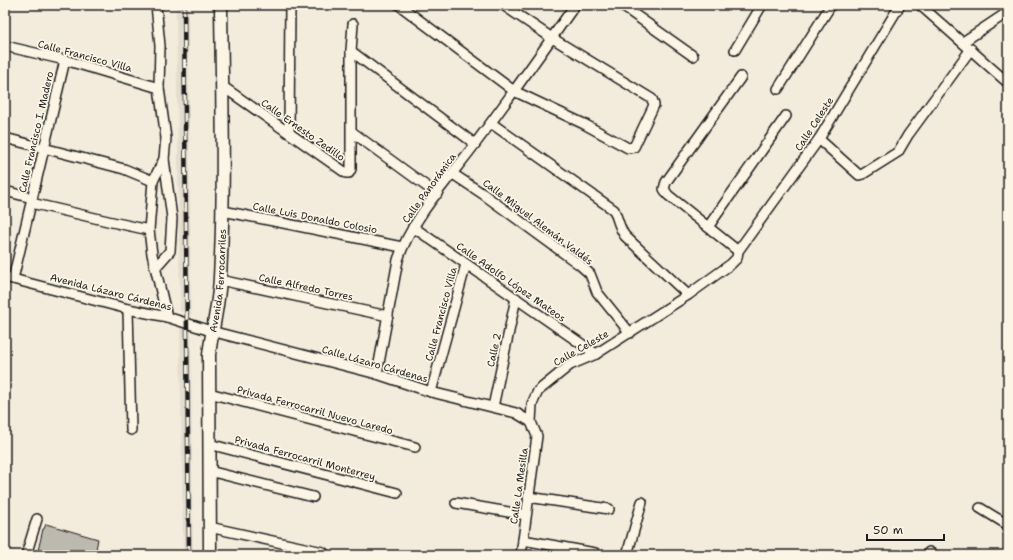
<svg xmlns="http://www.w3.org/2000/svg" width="1013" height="560" font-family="'Shantell Sans',sans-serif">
  <rect width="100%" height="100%" fill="#f3ecdd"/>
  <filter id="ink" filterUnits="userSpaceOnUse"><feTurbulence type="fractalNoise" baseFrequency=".025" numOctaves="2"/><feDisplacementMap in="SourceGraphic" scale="8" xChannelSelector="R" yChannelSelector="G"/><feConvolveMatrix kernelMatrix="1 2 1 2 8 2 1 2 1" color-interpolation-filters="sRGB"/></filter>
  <g filter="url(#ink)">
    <g fill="#e3ddcf">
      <polygon points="176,5 188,5 191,315 180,311"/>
      <polygon points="180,327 191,328 193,555 183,555"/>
    </g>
    <polygon fill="#beb9ae" stroke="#1c1c1c" points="46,524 98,539 95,555 37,555 43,529 44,529"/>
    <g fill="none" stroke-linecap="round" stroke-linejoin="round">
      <g stroke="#1c1c1c" stroke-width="12">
        <g id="minor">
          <polyline points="156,5 160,46 159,88 166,138 164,159 153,181 149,230 152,254 167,317"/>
          <polyline points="399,5 514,91 584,124 628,148 634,147 654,105 652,99 552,38 503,5"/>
          <polyline points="621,5 693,56"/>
          <polyline points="920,5 1008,83"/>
          <polyline points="963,42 1008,12"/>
          <polyline points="5,46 65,60 159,88"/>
          <polyline points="735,50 762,5"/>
          <polyline points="351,51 475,144"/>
          <polyline points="222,86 346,173 349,173 351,169 351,51 353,24"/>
          <polyline points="778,89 831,5"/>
          <path d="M491 123 614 210C618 219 619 228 625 236L688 295"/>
          <polyline points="352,132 437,194"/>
          <polyline points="289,133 290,5"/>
          <polyline points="5,138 124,169 153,181"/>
          <polyline points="819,139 859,175 863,174 898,152 908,135 971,49"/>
          <polyline points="453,174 483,194 580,265 590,274 597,292 630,333"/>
          <polyline points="5,191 32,198"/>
          <polyline points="31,203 112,222 149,230"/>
          <polyline points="223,211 402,247"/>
          <polyline points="413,227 596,354"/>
          <polyline points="708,227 786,116"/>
          <polyline points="738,251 668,195 664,189 666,182 741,77"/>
          <polyline points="155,268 170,251 172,218 164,159"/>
          <polyline points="5,277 128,309 167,317 211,331 377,374 431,392 516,413 531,422"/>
          <polyline points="13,279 65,60"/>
          <polyline points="220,280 388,316"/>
          <polyline points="128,309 131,430"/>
          <path d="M377 374 398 260C411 219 449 179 475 144 509 99 542 52 575 5"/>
          <polyline points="431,392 466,264"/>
          <polyline points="209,393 415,447"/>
          <polyline points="493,407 516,298"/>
          <polyline points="209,444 397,493"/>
          <polyline points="209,471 313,497"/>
          <polyline points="528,497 609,509"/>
          <polyline points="456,503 526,515"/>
          <polyline points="980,508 1008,525"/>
          <polyline points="209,527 323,552"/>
          <polyline points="523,540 595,553"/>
          <polyline points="929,552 934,555"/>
          <polyline points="26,555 37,519"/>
          <polyline points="521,555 537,436 531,422 532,404 538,391 570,365 596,354 688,295 731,264 737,258 738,251 819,139 900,5"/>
          <polyline points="627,555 642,502"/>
        </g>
      </g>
      <g stroke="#1c1c1c" stroke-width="15">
        <g id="tertiary">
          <path id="s1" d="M210 555 209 355C212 329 219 304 220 277 225 187 222 96 221 5"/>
        </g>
      </g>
      <use href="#minor" stroke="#fcf5e5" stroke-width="9"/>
      <use href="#tertiary" stroke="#fcf5e5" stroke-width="12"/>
      <g stroke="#1c1c1c" stroke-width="4.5">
        <polyline id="rail" points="184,5 189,555"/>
      </g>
      <use href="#rail" stroke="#fcf5e5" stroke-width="3" stroke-dasharray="9" stroke-linecap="butt"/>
    </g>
  </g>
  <g text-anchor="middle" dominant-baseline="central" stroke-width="3.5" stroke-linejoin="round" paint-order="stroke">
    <g font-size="10" fill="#1c1c1c" stroke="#fcf5e5">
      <text transform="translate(85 56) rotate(15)">Calle Francisco Villa</text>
      <text transform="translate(814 124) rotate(-57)">Calle Celeste</text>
      <text transform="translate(303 130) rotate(35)">Calle Ernesto Zedillo</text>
      <text transform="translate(36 132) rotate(-77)">Calle Francisco I. Madero</text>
      <text transform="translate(429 188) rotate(-54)">Calle Panorámica</text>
      <text transform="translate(315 218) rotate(11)">Calle Luis Donaldo Colosio</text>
      <text transform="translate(538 222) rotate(37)">Calle Miguel Alemán Valdés</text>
      <text stroke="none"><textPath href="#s1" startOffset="275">Avenida Ferrocarriles</textPath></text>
      <text transform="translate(511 282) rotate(35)">Calle Adolfo López Mateos</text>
      <text transform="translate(306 287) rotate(12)">Calle Alfredo Torres</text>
      <text transform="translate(111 292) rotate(14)">Avenida Lázaro Cárdenas</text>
      <text transform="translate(441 314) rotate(-75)">Calle Francisco Villa</text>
      <text transform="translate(581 348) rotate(-30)">Calle Celeste</text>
      <text transform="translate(494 350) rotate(-78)">Calle 2</text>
      <text transform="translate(375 364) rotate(16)">Calle Lázaro Cárdenas</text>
      <text transform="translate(315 410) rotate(15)">Privada Ferrocarril Nuevo Laredo</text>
      <text transform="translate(305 458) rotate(15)">Privada Ferrocarril Monterrey</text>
      <text transform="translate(519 486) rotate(-82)">Calle La Mesilla</text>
    </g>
  </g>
  <rect width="1013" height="560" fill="none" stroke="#fcf5e5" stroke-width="20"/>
  <rect x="10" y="10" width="993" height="540" fill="none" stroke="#1c1c1c" stroke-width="1.5" filter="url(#ink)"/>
  <path d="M867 534v6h77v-6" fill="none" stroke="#1c1c1c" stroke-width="2"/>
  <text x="873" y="534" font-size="12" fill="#1c1c1c" stroke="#fcf5e5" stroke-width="3" paint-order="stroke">50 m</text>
</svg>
